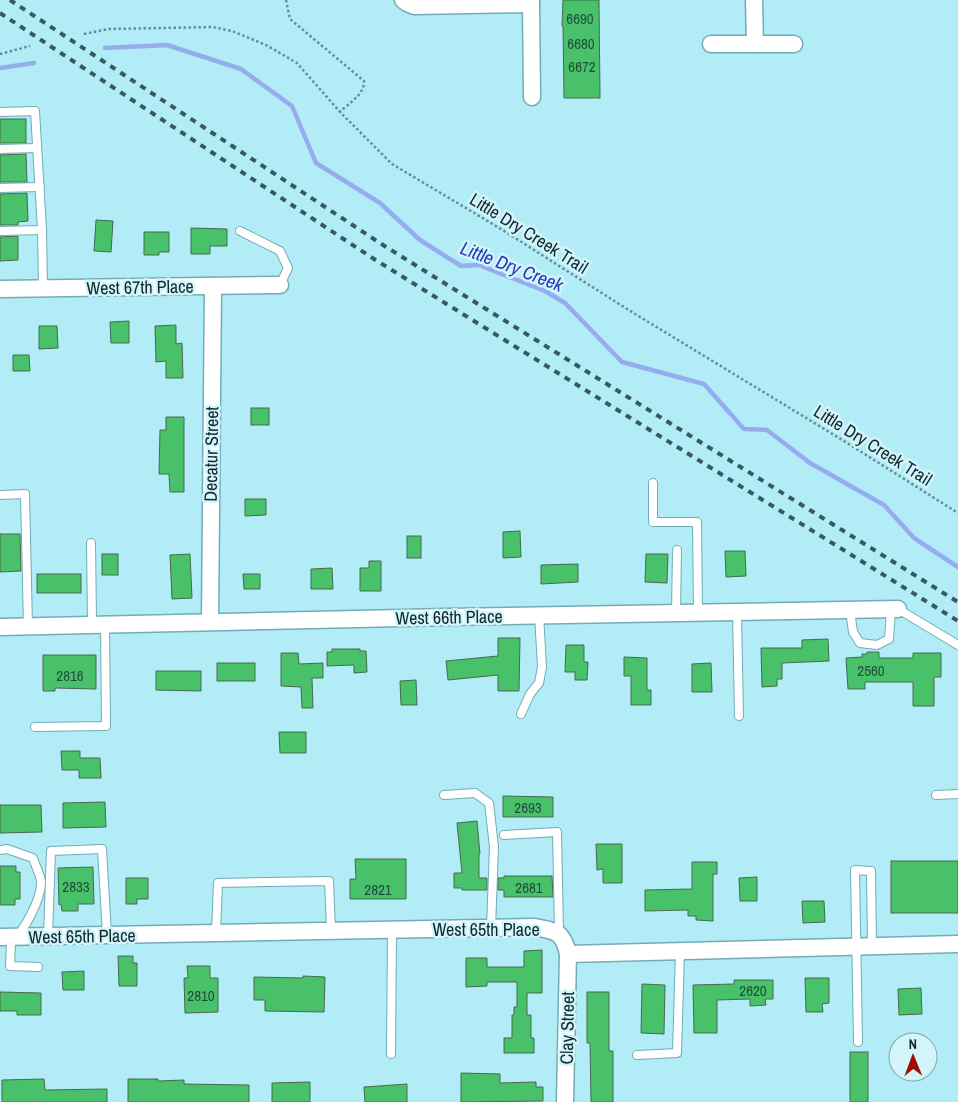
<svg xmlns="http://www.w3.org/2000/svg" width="958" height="1102" font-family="'Archivo Narrow',sans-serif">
  <rect width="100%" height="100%" fill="#b1ecf7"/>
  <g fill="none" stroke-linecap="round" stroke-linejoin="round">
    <g stroke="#96acef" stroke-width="4.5">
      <polyline points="105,48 167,45 241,69 292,106 316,163 380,203 420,240 461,266 479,265 545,291 565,303 622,362 704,384 744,429 767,430 810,463 884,505 914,538 958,567"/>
      <polyline points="0,68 34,63"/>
    </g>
  </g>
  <g fill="#48c16a" stroke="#466a4d">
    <polygon points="563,0 599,0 600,98 564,98 563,26 562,26"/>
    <rect x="0" y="119" width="26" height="24"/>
    <polygon points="26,154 27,182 0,182 0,155"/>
    <polygon points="27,193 28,221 18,222 18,225 0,225 0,194"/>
    <polygon points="96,220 113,221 111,252 94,251"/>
    <polygon points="191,228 227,229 227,246 210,246 210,254 191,254"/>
    <polygon points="144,232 169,232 169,252 159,252 159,255 144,255"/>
    <polygon points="18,236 18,260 0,261 0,237"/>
    <polygon points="129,321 129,343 111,343 110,322"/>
    <polygon points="176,325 176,344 182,343 183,378 166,378 166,361 156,362 155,326"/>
    <polygon points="39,326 57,326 58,348 39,349"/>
    <polygon points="13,355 29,355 30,371 13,371"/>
    <rect x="251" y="408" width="18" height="17"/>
    <polygon points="166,417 184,417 184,492 170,492 169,474 159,474 160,430 166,430"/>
    <polygon points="245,499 266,499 266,515 245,516"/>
    <polygon points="520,531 521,557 503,558 503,532"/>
    <polygon points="0,534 20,534 21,571 0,572"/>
    <rect x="407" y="536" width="14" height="22"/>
    <polygon points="725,551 745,551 746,576 726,577"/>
    <rect x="102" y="554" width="16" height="21"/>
    <polygon points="190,554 192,598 172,599 170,555"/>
    <polygon points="646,554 668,554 667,583 645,582"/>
    <polygon points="369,561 381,561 381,591 360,591 360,568 369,568"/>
    <polygon points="578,564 578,582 541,584 541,565"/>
    <polygon points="332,568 333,589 311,589 311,569"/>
    <rect x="37" y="574" width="44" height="19"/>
    <polygon points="243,574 260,574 260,589 244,589"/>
    <polygon points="498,638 520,638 519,691 498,691 498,675 448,680 446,661 498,656"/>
    <polygon points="828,639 829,661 782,663 782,679 777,679 777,686 762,687 761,648 802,648 802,640"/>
    <polygon points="566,645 584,645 584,662 588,662 587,680 575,680 575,672 565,672"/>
    <polygon points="332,649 360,649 360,651 366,651 367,672 354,673 354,665 327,666 327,652 332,652"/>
    <polygon points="867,652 879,652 879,658 913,658 913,653 941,653 941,677 934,677 934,706 913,706 913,682 865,682 865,689 848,689 846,658 862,657 862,654 867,654"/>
    <polygon points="281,653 298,653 299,664 323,663 323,678 312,678 313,708 302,708 301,687 281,686"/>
    <polygon points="43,655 96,655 96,689 55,688 55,691 43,691"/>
    <polygon points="624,657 647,658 647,690 651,690 651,705 631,705 631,676 624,676"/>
    <rect x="217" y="663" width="38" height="18"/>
    <polygon points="711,663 712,692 692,692 692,664"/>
    <polygon points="156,671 201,671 201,691 156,690"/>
    <polygon points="416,680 417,705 401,705 400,681"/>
    <polygon points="279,732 306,732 306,753 280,753"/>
    <polygon points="61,751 80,751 80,758 100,758 101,778 79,778 79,770 62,770"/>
    <polygon points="503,796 553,797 553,817 503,817"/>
    <polygon points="105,802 106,827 63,828 63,803"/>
    <polygon points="0,805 41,805 42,832 0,833"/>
    <polygon points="477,821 480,854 479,854 479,878 487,878 487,890 462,890 462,888 454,888 454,873 462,873 457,823"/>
    <polygon points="596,844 622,844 622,883 603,883 603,869 597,870"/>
    <polygon points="355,859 406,859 406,899 350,899 350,879 356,879"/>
    <rect x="891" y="861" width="67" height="52"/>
    <polygon points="692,862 717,862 717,874 713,874 713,921 696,920 696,916 688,916 688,910 645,911 645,890 692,889"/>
    <polygon points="0,866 16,866 16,872 20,872 20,899 15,899 15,905 0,905"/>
    <polygon points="93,867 94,904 78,904 78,911 62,911 61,904 59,905 58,868"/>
    <polygon points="504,876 552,876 553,897 504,897 504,890 498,890 498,878 504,878"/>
    <polygon points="757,877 757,901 740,901 739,878"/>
    <polygon points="126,878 148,878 148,899 137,899 137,904 126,904"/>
    <polygon points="802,901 824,901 825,922 803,923"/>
    <polygon points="542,950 542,993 527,993 527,1015 531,1015 531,1038 534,1038 534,1053 504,1053 504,1038 512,1038 512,1015 514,1015 514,1007 517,1007 517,982 487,982 487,986 466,987 466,958 487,958 487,967 524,967 524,951"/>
    <polygon points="118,956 133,956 133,963 137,963 137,986 119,986"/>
    <polygon points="187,966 210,966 210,978 218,978 218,1012 185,1013 184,978 188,978"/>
    <polygon points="84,971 84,990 63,990 62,972"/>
    <polygon points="303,976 325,977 324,1012 265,1011 265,1000 254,1000 254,977 303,978"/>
    <polygon points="805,978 829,978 829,1003 822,1004 823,1012 806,1012"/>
    <polygon points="734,980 773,980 773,999 765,999 766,1005 750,1006 750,999 717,1000 717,1033 694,1033 693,985 734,984"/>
    <polygon points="642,984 665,985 664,1034 641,1033"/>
    <polygon points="921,988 922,1014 899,1015 898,989"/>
    <polygon points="0,992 41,993 41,1015 17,1015 17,1011 0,1011"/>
    <polygon points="587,992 609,992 609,1051 613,1051 613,1102 591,1102 590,1043 587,1043"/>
    <rect x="850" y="1052" width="18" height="50"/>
    <polygon points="461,1073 500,1074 500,1083 536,1082 536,1087 543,1087 543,1101 461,1102"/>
    <polygon points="44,1079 45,1090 107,1089 107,1102 2,1102 2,1080"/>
    <polygon points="128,1079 158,1079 158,1081 184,1080 184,1084 249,1085 249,1102 128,1102"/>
    <polygon points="310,1082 310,1102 272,1102 272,1083"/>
    <polygon points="407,1084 407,1102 365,1102 364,1087"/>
  </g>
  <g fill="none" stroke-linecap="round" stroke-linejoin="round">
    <g stroke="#73acb6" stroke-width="10">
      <g id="service">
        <polyline points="0,112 35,111 42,230 43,288"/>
        <polyline points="0,149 37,148"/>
        <polyline points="0,188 40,187"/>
        <polyline points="0,231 42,230"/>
        <polyline points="240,231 280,251 288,268 280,285"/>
        <polyline points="653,483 653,522 697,522 698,613"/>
        <polyline points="0,495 25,494 28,626"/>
        <polyline points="91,543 92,624"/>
        <polyline points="898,609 958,645"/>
        <polyline points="850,610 853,632 860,643 877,645 889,639 891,610"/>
        <polyline points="737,612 739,716"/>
        <polyline points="676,613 677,550"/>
        <polyline points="521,714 530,694 539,683 542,667 539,615"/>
        <polyline points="35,727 106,726 105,624"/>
        <polyline points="444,795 475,793 489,803 494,847 491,928"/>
        <polyline points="936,795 958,794"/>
        <polyline points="504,835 557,832 559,933"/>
        <path d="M0 850 7 849 33 858C35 865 40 874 41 881 42 898 24 932 11 942L10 966 38 967"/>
        <polyline points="216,933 218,883 329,881 331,930"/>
        <polyline points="48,936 51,851 102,849 107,935"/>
        <polyline points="858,1042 855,870 871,871 872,946"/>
        <polyline points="391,1054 392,930"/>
        <polyline points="637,1055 677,1053 680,951"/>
      </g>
    </g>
    <g stroke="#73acb6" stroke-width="19">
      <g id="minor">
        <polyline points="403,0 407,3 414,6 531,4"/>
        <polyline points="531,0 532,97"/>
        <polyline points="754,0 755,44"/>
        <polyline points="711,44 794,44"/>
        <polyline points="0,289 280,285"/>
        <polyline points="210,622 213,286"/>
        <polyline points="0,627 447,617 898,609"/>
        <path d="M0 937 535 927C557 931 563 932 568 954L565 1102"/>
        <polyline points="568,954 958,944"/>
      </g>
    </g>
    <g stroke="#648e95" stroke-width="2.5" stroke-dasharray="2.5 2.5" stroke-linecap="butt">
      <path d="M286 0 290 19 364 81C365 94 349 103 340 112"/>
      <polyline points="84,34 109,29 213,27 232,31 266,45 297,63 340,112 392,164 501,229 627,309 844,441 958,513"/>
      <polyline points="0,54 30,46"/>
    </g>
    <use href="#service" stroke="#fff" stroke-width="8"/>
    <use href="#minor" stroke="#fff" stroke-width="16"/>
    <g stroke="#39595f" stroke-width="4" stroke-dasharray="6 6" stroke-linecap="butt">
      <polyline points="10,0 383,245 958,602"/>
      <polyline points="0,13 374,259 958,621"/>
    </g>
  </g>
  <g text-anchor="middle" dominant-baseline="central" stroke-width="5" stroke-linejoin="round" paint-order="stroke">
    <g font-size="15" fill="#1f4f3c">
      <text x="580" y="18">6690</text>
      <text x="581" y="43">6680</text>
      <text x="582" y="66">6672</text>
      <text x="871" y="670">2560</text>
      <text x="70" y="675">2816</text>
      <text x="528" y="807">2693</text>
      <text x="76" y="886">2833</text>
      <text x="529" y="887">2681</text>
      <text x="378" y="889">2821</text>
      <text x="753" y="990">2620</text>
      <text x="201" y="995">2810</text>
    </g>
    <g font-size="18" fill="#11292d" stroke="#d2f5fb">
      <text transform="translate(529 233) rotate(32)">Little Dry Creek Trail</text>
      <text transform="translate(140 287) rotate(-1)">West 67th Place</text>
      <text transform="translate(873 445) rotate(32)">Little Dry Creek Trail</text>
      <text transform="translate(211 454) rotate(-89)">Decatur Street</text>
      <text transform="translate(449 617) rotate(-1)">West 66th Place</text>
      <text x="486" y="929">West 65th Place</text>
      <text transform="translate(82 936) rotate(-1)">West 65th Place</text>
      <text transform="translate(567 1028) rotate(-89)">Clay Street</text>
    </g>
    <g font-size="19" font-style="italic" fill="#2838b5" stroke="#d2f5fb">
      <text transform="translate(512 266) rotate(21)">Little Dry Creek</text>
    </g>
  </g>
  <g transform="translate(913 1057) rotate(359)"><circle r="24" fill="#d2f5fb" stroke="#85a3a9"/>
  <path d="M0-4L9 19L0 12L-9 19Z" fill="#a20b04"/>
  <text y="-8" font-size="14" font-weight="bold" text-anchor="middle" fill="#11292d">N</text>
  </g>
</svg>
